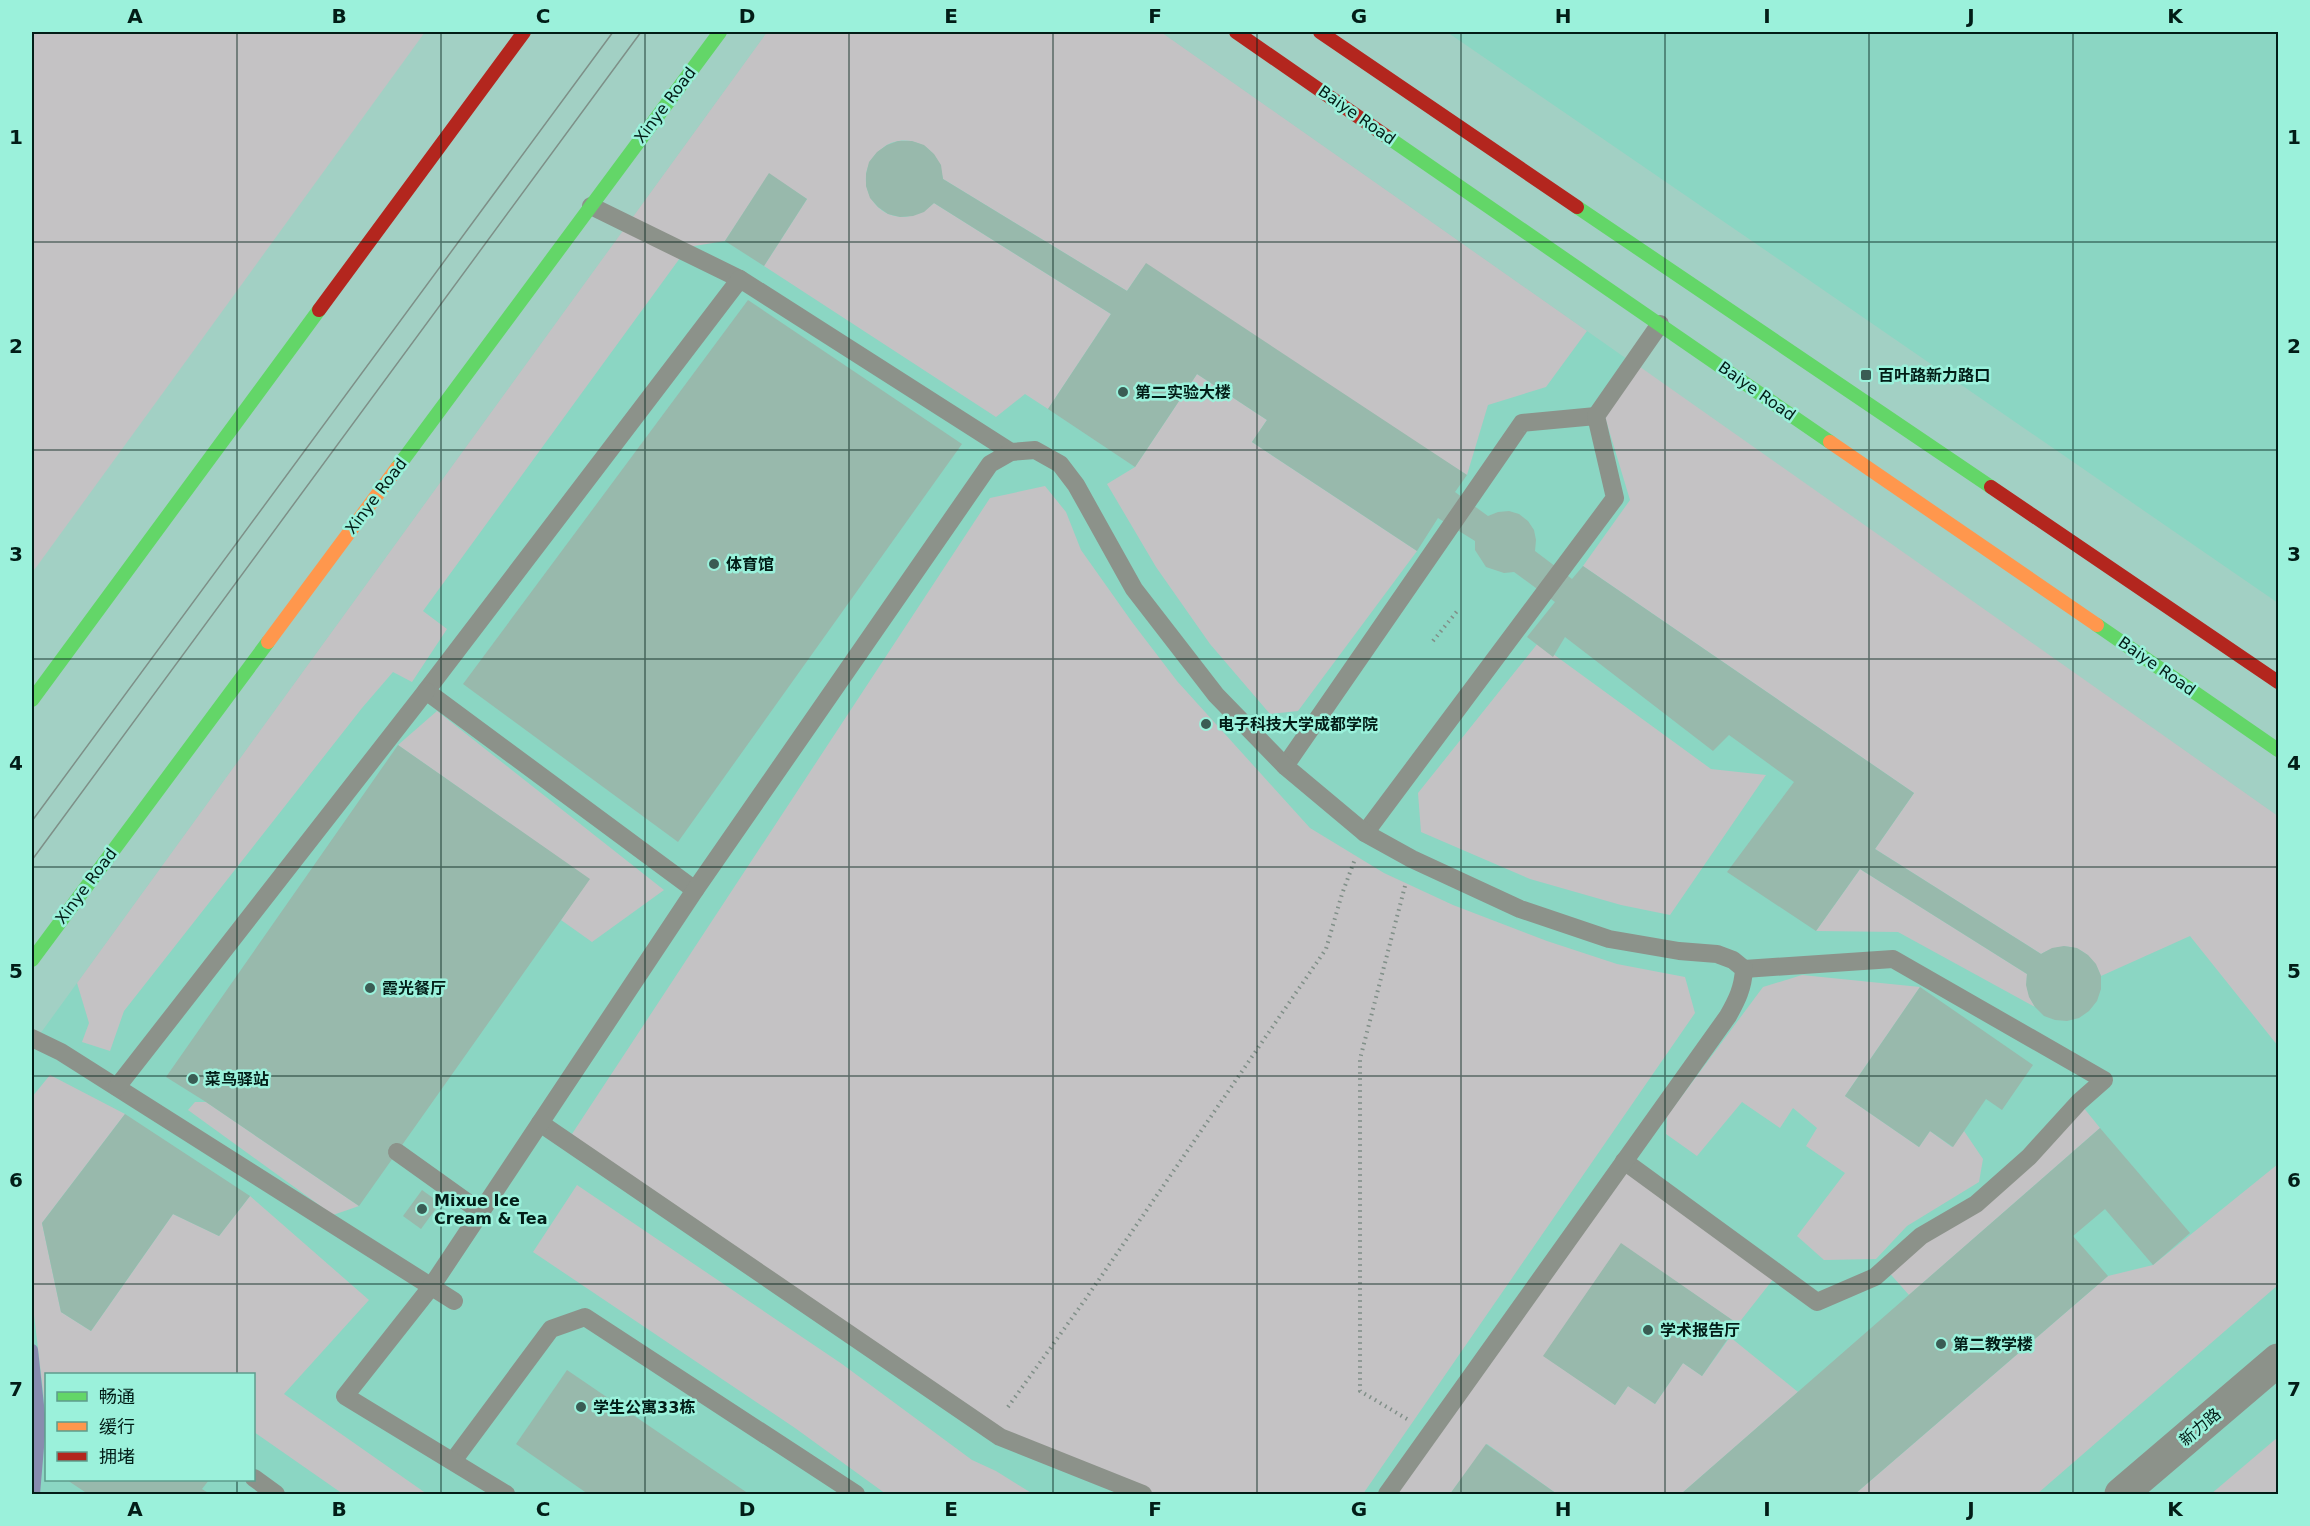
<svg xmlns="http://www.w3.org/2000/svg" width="2310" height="1526" font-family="'DejaVu Sans','Noto Sans SC',sans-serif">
  <rect width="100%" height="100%" fill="#a2d0c4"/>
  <g fill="#8bd6c3" fill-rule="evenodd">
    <path d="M767 32H1161L2278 816V1494H32V1045ZM46 1374H254V1480H46Z"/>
    <polygon points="1447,32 2278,32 2278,603 1806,278"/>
  </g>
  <g fill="#c4c2c4">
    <polygon points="32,32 425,32 32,573"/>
    <path d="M767 32H1161L1587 331 1546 387 1488 405 1467 475 1142 269 1127 291 943 179C940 161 933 147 914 142 904 139 892 141 884 147 839 178 886 246 934 203L1111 314 1048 409 1025 394 996 417 764 266 807 199 769 174 725 241 688 247 423 611 447 629 412 682 393 672 362 708 124 1011 110 1051 82 1042 89 1023 77 983Z"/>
    <path d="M1633 362 2278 816V1046L2190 936 2101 976C2090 948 2068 939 2041 954L1875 849 1914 793 1583 566 1630 500 1602 407Z"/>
    <polygon points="1197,374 1267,420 1252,442 1417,551 1298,711 1270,714 1210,644 1156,567 1107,484 1135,467"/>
    <polygon points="1045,486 1066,512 1081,550 1132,622 1177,681 1310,828 1384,873 1453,905 1547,941 1617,964 1685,977 1695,1013 1363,1494 1143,1494 1000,1437 570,1137 990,498"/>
    <polygon points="1538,643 1711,769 1766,775 1670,915 1621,905 1530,879 1421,832 1418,793"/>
    <polygon points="437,711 664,890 592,942 561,920 589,879 398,745"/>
    <path d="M1860 869 2027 974C2026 987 2028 996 2035 1007L1898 932 1816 931Z"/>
    <polygon points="1802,975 1920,987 1845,1096 1919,1147 1930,1131 1952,1147 1964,1131 1983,1159 1979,1182 1907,1226 1876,1259 1824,1260 1797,1236 1845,1173 1806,1146 1817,1128 1793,1108 1780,1128 1742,1102 1697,1156 1666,1134 1667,1116 1763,987"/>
    <polygon points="50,1075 125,1114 42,1223 61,1312 91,1331 173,1214 219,1236 250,1196 369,1300 284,1394 427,1494 343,1494 254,1432 254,1374 46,1374 46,1416 32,1298 32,1097"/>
    <polygon points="195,1102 206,1102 359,1206 333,1215 188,1110"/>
    <polygon points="2079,1102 2100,1128 1909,1295 1885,1268 1976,1204"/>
    <polygon points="1624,1161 1778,1273 1738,1324 1621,1244 1544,1356 1615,1405 1628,1386 1655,1404 1683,1363 1702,1376 1730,1337 1798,1392 1681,1494 1557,1494 1487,1444 1450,1494 1387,1494"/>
    <polygon points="2278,1164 2278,1285 2037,1494 1855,1494 2108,1276 2153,1265"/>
    <polygon points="577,1185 842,1364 972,1460 996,1471 1033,1494 886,1494 795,1428 533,1252"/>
    <polygon points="2278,1437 2278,1494 2211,1494"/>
  </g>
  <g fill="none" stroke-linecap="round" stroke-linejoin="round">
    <polyline stroke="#888cae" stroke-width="12" points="32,1350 40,1424 34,1494"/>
  </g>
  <g fill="#98b9ac">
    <polygon points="898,141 912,141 924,145 934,154 941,165 943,179 1127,291 1146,263 1467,475 1455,492 1488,516 1498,512 1509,511 1519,514 1528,521 1534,530 1536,540 1535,551 1572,579 1583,566 1914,793 1875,849 2041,954 2052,948 2064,946 2077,948 2088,955 2096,964 2101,976 2101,989 2097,1001 2089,1011 2079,1018 2067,1021 2055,1020 2044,1016 2035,1007 2029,997 2026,985 2027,974 1860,869 1816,931 1727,872 1794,782 1729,735 1713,751 1565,637 1553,657 1527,637 1555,602 1514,572 1504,573 1486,567 1475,550 1475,541 1438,518 1417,551 1252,442 1267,420 1197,374 1135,467 1048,409 1111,314 934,203 924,212 913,216 900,217 888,214 878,207 870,198 866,186 866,174 869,162 877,152 887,145"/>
    <polygon points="769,173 807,199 764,266 725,241"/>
    <polygon points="748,300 962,444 678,842 463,684"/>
    <polygon points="398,745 590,879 359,1206 206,1102 166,1077"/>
    <polygon points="1920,987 2033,1065 2002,1110 1986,1099 1953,1147 1930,1131 1919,1147 1845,1096"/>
    <polygon points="125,1114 250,1196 219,1236 173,1214 91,1331 61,1312 42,1223"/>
    <polygon points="2100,1128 2190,1233 2153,1265 2105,1209 2073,1236 2108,1276 1855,1494 1681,1494"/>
    <polygon points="422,1190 440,1203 421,1229 403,1216"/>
    <polygon points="1621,1243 1738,1324 1702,1376 1683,1363 1655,1404 1628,1386 1615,1405 1543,1356"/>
    <polygon points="567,1370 749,1494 588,1494 516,1444"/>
    <polygon points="1486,1444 1557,1494 1450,1494"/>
    <polygon points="67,1480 209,1480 202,1489 210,1494 88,1494"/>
  </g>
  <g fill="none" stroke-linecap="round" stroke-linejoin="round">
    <g stroke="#808f88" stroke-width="4" stroke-dasharray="1.5 4.5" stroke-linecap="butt">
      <polyline points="1433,641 1458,610"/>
      <polyline points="1405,886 1360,1059 1360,1391 1407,1419"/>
      <polyline points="1008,1407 1087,1297 1326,949 1342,894 1355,859"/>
    </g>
    <g stroke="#8c928a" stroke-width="18">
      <polyline points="591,206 740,279"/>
      <polyline points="1285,766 1522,423 1596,416"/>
      <polyline points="1365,833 1615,498 1596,416 1660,324"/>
      <polyline points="695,890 426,691 740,279 1011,452"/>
      <polyline points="32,1038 61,1052 454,1301"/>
      <polyline points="117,1087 426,691"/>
      <polyline points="540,1123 1000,1437 1143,1494"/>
      <polyline points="397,1152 481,1212"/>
      <polyline points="1624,1161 1817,1302 1875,1277 1921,1236 1976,1204 2029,1157 2079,1102 2104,1080 1893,959 1744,969"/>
      <polyline points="453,1461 551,1329 585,1317 856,1494"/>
      <polyline points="254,1478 276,1494"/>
      <path d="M506 1494 345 1396 431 1287 695 890 990 464 1011 452 1035 450 1060 464 1076 485 1134 589 1216 695 1285 766 1365 833 1412 859 1520 909 1609 939 1679 951 1717 954 1733 960 1744 969C1743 988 1737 1000 1728 1016L1387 1494"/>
    </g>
    <polyline stroke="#8c928a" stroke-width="33" points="2121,1494 2278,1360"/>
    <g stroke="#63d668" stroke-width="14">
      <polyline points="1386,136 1830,442"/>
      <polyline points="1577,207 1991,487"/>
      <polyline points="397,468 720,32"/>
      <polyline points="2097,625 2278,750"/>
      <polyline points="32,700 319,310"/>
      <polyline points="32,960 268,642"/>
    </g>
    <g stroke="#ff974d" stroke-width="14">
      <polyline points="1830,442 2097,625"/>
      <polyline points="268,642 397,468"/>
    </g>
    <g stroke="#b3261e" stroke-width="14">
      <polyline points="1236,32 1386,136"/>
      <polyline points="1320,32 1577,207"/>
      <polyline points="319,310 524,32"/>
      <polyline points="1991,487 2278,682"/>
    </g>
    <g stroke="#7e9088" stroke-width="1.5">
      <polyline points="32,821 613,32"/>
      <polyline points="32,860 641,32"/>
    </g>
  </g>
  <path fill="none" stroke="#021d17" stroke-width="1.5" stroke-opacity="0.55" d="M237 32V1374M441 32V1494M645 32V1494M849 32V1494M1053 32V1494M1257 32V1494M1461 32V1494M1665 32V1494M1869 32V1494M2073 32V1494M32 242H2278M32 450H2278M32 659H2278M32 867H2278M32 1076H2278M32 1284H2278M237 1480V1494"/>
  <g fill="#3a5c54" stroke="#9bf1db" stroke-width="2">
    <rect x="1860" y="369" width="12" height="12" rx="3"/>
    <circle cx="1123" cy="392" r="6"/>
    <circle cx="714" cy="564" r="6"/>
    <circle cx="1206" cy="724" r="6"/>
    <circle cx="370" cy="988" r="6"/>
    <circle cx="193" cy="1079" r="6"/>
    <circle cx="422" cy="1209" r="6"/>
    <circle cx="1648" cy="1330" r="6"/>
    <circle cx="1941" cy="1344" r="6"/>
    <circle cx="581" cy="1407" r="6"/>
  </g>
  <g text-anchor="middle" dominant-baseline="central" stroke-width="5" stroke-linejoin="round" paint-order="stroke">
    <g font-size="16" fill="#021d17" stroke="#9bf1db">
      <text transform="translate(665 105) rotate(-53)">Xinye Road</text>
      <text transform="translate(1357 115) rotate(35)">Baiye Road</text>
      <text transform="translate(1757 391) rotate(35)">Baiye Road</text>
      <text transform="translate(376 496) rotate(-53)">Xinye Road</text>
      <text transform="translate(2157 666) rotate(35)">Baiye Road</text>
      <text transform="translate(86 886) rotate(-53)">Xinye Road</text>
      <text transform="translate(2200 1427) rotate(-40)">新力路</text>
    </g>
    <g font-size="16" font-weight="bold" fill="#021d17" stroke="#9bf1db" text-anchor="start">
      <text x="1878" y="375">百叶路新力路口</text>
      <text x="1135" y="392">第二实验大楼</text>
      <text x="726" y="564">体育馆</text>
      <text x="1218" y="724">电子科技大学成都学院</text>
      <text x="382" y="988">霞光餐厅</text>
      <text x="205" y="1079">菜鸟驿站</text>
      <text x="434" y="1200">Mixue Ice<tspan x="434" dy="18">Cream &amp; Tea</tspan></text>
      <text x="1660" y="1330">学术报告厅</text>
      <text x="1953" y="1344">第二教学楼</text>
      <text x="593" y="1407">学生公寓33栋</text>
    </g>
  </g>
  <rect width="2310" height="1526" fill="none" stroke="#9bf1db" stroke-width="66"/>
  <rect x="45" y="1373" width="210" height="108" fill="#9bf1db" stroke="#5e9c8d" stroke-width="1.5"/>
  <rect x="57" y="1392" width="30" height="9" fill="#63d668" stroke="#5e9c8d" stroke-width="1.5"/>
  <text x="99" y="1403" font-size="18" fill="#021d17">畅通</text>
  <rect x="57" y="1422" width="30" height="9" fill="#ff974d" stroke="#5e9c8d" stroke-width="1.5"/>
  <text x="99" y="1433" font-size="18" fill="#021d17">缓行</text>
  <rect x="57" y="1452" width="30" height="9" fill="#b3261e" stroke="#5e9c8d" stroke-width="1.5"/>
  <text x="99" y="1463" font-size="18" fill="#021d17">拥堵</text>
  <rect x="33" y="33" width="2244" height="1460" fill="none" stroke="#021d17" stroke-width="2"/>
  <g font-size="20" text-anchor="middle" font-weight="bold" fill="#021d17">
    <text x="135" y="23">A</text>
    <text x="339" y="23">B</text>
    <text x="543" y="23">C</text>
    <text x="747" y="23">D</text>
    <text x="951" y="23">E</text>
    <text x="1155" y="23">F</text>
    <text x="1359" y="23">G</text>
    <text x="1563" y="23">H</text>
    <text x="1767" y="23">I</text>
    <text x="1971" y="23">J</text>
    <text x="2175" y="23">K</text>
    <text x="16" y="144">1</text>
    <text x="2294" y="144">1</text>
    <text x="16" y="353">2</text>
    <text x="2294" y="353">2</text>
    <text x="16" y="561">3</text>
    <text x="2294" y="561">3</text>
    <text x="16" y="770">4</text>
    <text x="2294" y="770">4</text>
    <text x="16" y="978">5</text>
    <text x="2294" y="978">5</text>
    <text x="16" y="1187">6</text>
    <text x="2294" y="1187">6</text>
    <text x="16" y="1396">7</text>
    <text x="2294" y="1396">7</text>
    <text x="135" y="1516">A</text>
    <text x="339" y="1516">B</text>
    <text x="543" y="1516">C</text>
    <text x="747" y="1516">D</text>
    <text x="951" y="1516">E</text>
    <text x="1155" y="1516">F</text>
    <text x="1359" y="1516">G</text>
    <text x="1563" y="1516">H</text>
    <text x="1767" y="1516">I</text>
    <text x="1971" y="1516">J</text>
    <text x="2175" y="1516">K</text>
  </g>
</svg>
